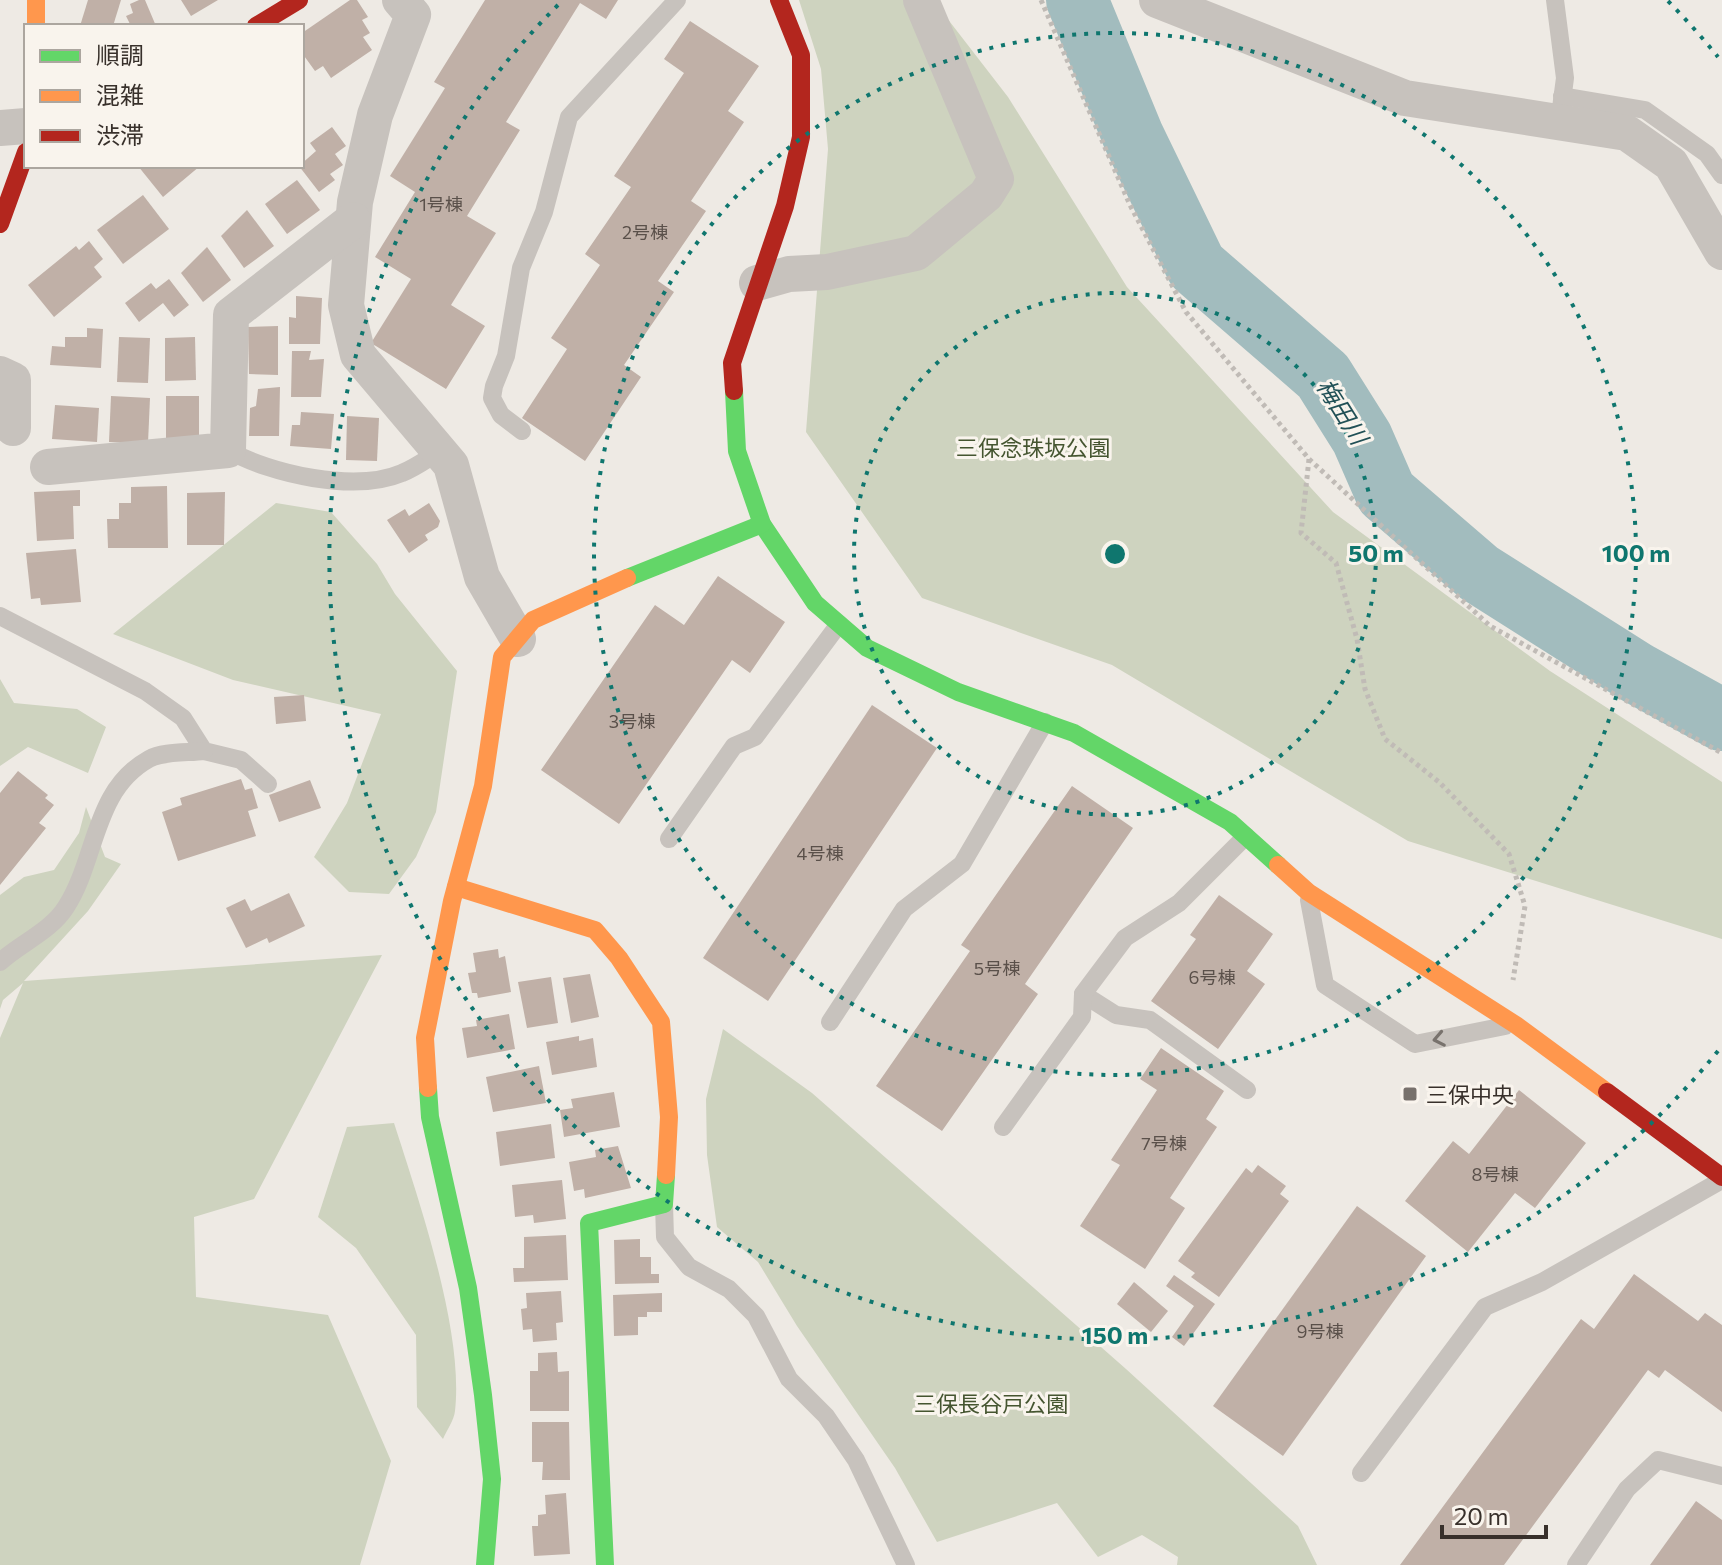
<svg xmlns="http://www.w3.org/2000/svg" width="1722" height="1565" font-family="Commissioner,'Noto Sans JP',sans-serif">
  <rect width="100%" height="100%" fill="#eeeae4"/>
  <g fill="#ced3bf">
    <polygon points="799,0 933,0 1008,97 1127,287 1333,512 1550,671 1722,782 1722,939 1408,841 1112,665 922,598 806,432 828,149 821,69"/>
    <polygon points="276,503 331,512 377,564 395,594 457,671 436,812 416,857 389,894 349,892 314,857 347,803 381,714 233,680 113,634"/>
    <polygon points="0,679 14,703 77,709 106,727 88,773 28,747 0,766"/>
    <polygon points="86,807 105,857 121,864 88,911 24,981 382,955 254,1199 194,1217 196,1297 328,1315 391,1461 360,1565 0,1565 0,1038 23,983 3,1000 0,1009 0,895 24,877 54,870 79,833"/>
    <polygon points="723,1029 812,1093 1126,1369 1298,1526 1317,1565 1177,1565 1178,1557 1142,1535 1098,1557 1057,1503 937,1542 895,1468 797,1326 758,1262 717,1227 707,1155 706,1099"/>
    <path d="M394 1123C419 1201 464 1331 455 1411 454 1420 447 1430 443 1439L417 1407 416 1335 356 1248 318 1217 347 1127Z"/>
  </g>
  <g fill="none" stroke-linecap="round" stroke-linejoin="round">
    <polyline stroke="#a2bcbe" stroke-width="62" points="1077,0 1133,136 1196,266 1323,376 1362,438 1386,493 1479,573 1637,673 1722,720"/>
  </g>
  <g fill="#c0b0a7">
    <polygon points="88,0 121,0 113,26 80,26"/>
    <polygon points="139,0 145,0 156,26 131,26 126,16 133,13 130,4"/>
    <polygon points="181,0 218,0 191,16"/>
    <polygon points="350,0 357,0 368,17 362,20 370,33 363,37 372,50 331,78 323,66 315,71 302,53 302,33"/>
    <polygon points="485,0 618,0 606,19 580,3 506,122 520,130 467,216 496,233 451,305 485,326 446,389 371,343 411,279 375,257 415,192 390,176 445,88 434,82"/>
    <polygon points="690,21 759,66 728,111 744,122 691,201 706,211 658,281 674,292 624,365 641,377 585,461 522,418 567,349 551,338 600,265 585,254 631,187 614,176 684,73 664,59"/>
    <polygon points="332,127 346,146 335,154 343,165 330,174 335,180 319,192 299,166 316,151 310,143"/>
    <polygon points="138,166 200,166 163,197"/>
    <polygon points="297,180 320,210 287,234 265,204"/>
    <polygon points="143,195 169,229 123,264 97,230"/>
    <polygon points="247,210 274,246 244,268 221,236"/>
    <polygon points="89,241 103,259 94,267 102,277 54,317 28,285 76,246 79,250"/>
    <polygon points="207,247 231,280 203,302 181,273"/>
    <polygon points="169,279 189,305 174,317 163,303 139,322 125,303 151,283 156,289"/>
    <polygon points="296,296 322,298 320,344 289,344 289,317 296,318"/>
    <polygon points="278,326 278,375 249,374 248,327"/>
    <polygon points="87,328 103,329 101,368 50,365 52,346 65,347 65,337 87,337"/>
    <polygon points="119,337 150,338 148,383 117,382"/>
    <polygon points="195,337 196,380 165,381 165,338"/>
    <polygon points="292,351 311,351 309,360 324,359 321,397 291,397"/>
    <polygon points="280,387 279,436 249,436 250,408 256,406 258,389"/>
    <polygon points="111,396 150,398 148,443 109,442"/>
    <polygon points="166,396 199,396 199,440 166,439"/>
    <polygon points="55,405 99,408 97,442 52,439"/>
    <polygon points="301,412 334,414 331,449 290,446 292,425 300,425"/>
    <polygon points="347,416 379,418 377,461 346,460"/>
    <polygon points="167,486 168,548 108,548 107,519 119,519 119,503 131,503 131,487"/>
    <polygon points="80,490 80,506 73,506 74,539 37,541 34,492"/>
    <polygon points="225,492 224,545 187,545 187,493"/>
    <polygon points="429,503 440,521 438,527 425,535 428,540 409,553 387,520 405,509 409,516"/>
    <polygon points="76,549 81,602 41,605 40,598 31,599 26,553"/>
    <polygon points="718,576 785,622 750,673 732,660 619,824 541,770 655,605 684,625"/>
    <polygon points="304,695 306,721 276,724 274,697"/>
    <polygon points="872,705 937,748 768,1001 703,958"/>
    <polygon points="18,771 48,795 45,798 54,805 39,823 46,828 0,885 0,793"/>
    <polygon points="241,779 245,790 252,788 258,808 248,811 256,836 178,861 162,812 182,805 180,798"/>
    <polygon points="310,780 321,808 279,822 269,795"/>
    <polygon points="1072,786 1133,828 1025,984 1038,994 942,1131 876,1086 970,951 961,945"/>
    <polygon points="289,893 305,926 269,943 267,938 246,948 226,908 245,899 251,911"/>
    <polygon points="1219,895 1273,934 1247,971 1265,984 1218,1049 1151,1001 1196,939 1190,935"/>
    <polygon points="498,949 499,958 505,956 511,992 478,998 477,993 472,993 468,973 476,972 473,953"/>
    <polygon points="590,974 599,1017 571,1023 563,978"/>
    <polygon points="551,977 558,1023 527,1028 518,982"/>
    <polygon points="509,1014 515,1049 467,1058 462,1028 477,1026 476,1020"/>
    <polygon points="579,1036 579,1041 593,1038 597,1067 552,1075 546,1042"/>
    <polygon points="1161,1048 1224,1091 1206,1119 1217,1127 1170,1198 1185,1208 1145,1269 1080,1226 1120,1165 1111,1160 1157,1090 1140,1079"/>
    <polygon points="539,1066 546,1103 493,1112 486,1077"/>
    <polygon points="1519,1090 1586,1143 1535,1208 1515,1193 1468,1252 1405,1201 1453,1141 1469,1154"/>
    <polygon points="614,1092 620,1127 564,1137 560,1110 573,1108 571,1099"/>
    <polygon points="551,1124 555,1158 500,1166 496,1132"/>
    <polygon points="618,1146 631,1188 585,1198 584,1189 574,1191 569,1162 596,1157 595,1150"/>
    <polygon points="1258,1165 1286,1186 1280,1194 1289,1201 1219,1297 1191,1277 1195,1273 1178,1261 1246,1168 1252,1173"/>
    <polygon points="562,1180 566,1219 534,1223 533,1215 515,1217 512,1185"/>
    <polygon points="1357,1206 1426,1256 1283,1456 1213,1406"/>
    <polygon points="566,1235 568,1280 514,1282 513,1268 524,1268 524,1237"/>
    <polygon points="640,1239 640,1257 651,1257 651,1274 659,1274 659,1283 615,1284 614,1240"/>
    <polygon points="1634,1274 1698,1321 1705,1313 1722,1325 1722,1412 1665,1370 1659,1378 1648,1370 1504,1565 1400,1565 1581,1319 1594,1329"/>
    <polygon points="1174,1275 1215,1304 1184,1346 1172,1337 1194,1306 1166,1286"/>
    <polygon points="1134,1282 1168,1311 1151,1332 1117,1304"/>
    <polygon points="561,1291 563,1322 556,1323 557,1340 533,1342 532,1329 523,1330 521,1309 527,1308 526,1293"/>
    <polygon points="662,1293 662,1312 647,1312 647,1317 638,1317 638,1335 614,1336 613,1295"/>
    <polygon points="557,1352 558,1372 569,1371 569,1411 530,1411 530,1371 538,1371 538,1353"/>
    <polygon points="532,1422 569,1422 570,1480 542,1480 543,1462 532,1462"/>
    <polygon points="566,1493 570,1554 534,1556 532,1526 538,1526 538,1515 546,1514 545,1495"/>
    <polygon points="1696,1501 1722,1520 1722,1565 1650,1565"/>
  </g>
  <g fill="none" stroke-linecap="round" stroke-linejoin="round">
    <g stroke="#c0bbb6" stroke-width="5" stroke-dasharray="4 4" stroke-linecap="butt">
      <polyline points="1041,0 1130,205 1186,312 1309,459 1490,626 1722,753"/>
      <polyline points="1309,459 1301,533 1336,563 1357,639 1365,689 1385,739 1439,782 1509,854 1525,906 1513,980"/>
    </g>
    <g stroke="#c7c2bd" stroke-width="18">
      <polyline points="1555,0 1565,78 1561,108"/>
      <polyline points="1562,96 1645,110 1707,154 1722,175"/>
      <polyline points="522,431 501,415 492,398 494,386 506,356 521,268 544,212 569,117 677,0"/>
      <path d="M228 450C270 474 355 493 402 473 415 468 427 459 440 451"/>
      <polyline points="0,616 145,691 183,718 204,751 241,760 268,784"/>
      <polyline points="669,839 734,746 755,737 839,624"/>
      <polyline points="1309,900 1325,985 1415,1044 1505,1026"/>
      <path d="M0 962C21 943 51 931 66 907 97 859 93 790 149 759 163 751 188 753 204 751"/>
      <polyline points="1083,994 1116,1015 1150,1020 1247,1090"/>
      <polyline points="830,1022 904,909 962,864 1045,722"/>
      <polyline points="1003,1127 1082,1017 1083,994 1125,938 1179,903 1246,836"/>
      <polyline points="664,1204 665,1237 689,1267 729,1289 756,1316 789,1379 826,1416 856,1460 906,1565"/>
      <polyline points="1361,1473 1485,1307 1542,1282 1722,1180"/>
      <polyline points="1576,1565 1627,1489 1658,1460 1722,1476"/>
    </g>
    <g stroke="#c7c2bd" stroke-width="36">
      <polyline points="400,0 413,15 375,115 355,202 346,305 358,355 451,465 482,577 518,639"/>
      <polyline points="1157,0 1405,98 1627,133 1671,164 1722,252"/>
      <polyline points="0,128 26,126"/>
      <polyline points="757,283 789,274 827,272 916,253 986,195 996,179 921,0"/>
      <polyline points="0,374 13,380 13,428"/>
      <polyline points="48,467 228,450 231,315 353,220"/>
    </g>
    <g stroke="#63d668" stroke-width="18">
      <polyline points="734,391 737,451 762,524 815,603 867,648 958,692 1074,733 1230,822 1278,865"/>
      <polyline points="627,578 762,524"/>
      <polyline points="428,1088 430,1117 468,1288 483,1395 492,1479 485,1565"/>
      <polyline points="605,1565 589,1223 664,1204 666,1175"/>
    </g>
    <g stroke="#ff974d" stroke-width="18">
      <polyline points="36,0 36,26"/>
      <polyline points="1278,865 1308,892 1516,1025 1607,1092"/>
      <polyline points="456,887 595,930 619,958 661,1022 669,1117 666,1175"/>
      <polyline points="428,1088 425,1038 452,901 483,786 502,657 533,620 627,578"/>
    </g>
    <g stroke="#b3261e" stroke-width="18">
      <polyline points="256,26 299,0"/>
      <polyline points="0,224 26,152"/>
      <polyline points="734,391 732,363 785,206 801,137 801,55 779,0"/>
      <polyline points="1607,1092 1722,1177"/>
    </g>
  </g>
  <defs><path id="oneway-chevron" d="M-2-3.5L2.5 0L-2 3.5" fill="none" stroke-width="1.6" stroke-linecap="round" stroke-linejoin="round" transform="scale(2)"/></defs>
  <use stroke="#78726d" href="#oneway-chevron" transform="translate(1439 1039) rotate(169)"/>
  <g fill="none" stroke="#0f766e" stroke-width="4" stroke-dasharray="4 8">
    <circle cx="1115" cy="554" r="261"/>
    <circle cx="1115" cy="554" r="521"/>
    <path d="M1718 1051A782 782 0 1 1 562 1M1668 1A782 782 0 0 1 1718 57"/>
  </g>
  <rect fill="#78716c" stroke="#f9f4ed" stroke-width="3" x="1402" y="1086" width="16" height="16" rx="4"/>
  <g text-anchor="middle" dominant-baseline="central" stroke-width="6" stroke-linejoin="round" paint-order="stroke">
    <g font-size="18" fill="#5a504a">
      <text x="441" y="204">1号棟</text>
      <text x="645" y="232">2号棟</text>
      <text x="632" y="721">3号棟</text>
      <text x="820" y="853">4号棟</text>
      <text x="997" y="968">5号棟</text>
      <text x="1212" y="977">6号棟</text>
      <text x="1164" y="1143">7号棟</text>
      <text x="1495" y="1174">8号棟</text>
      <text x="1320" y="1331">9号棟</text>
    </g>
    <g font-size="22" fill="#455530" stroke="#f9f4ed">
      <text x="1033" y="447">三保念珠坂公園</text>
      <text x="991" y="1403">三保長谷戸公園</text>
    </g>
    <g font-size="22" fill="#38302b" stroke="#f9f4ed" text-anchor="start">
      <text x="1426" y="1094">三保中央</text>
    </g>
    <g font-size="24" font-style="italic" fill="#225157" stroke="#f9f4ed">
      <text transform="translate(1343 411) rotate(58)">梅田川</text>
    </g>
  </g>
  <circle cx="1115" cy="554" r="12" fill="#0f766e" stroke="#f9f4ed" stroke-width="4"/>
  <g font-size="24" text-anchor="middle" font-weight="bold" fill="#0f766e" stroke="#f9f4ed" stroke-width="6" stroke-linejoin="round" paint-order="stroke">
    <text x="1376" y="562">50 m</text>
    <text x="1636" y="562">100 m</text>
    <text x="1115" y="1344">150 m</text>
  </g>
  <rect x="24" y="24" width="280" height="144" fill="#f9f4ed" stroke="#aca69f" stroke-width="2"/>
  <rect x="40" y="50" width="40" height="12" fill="#63d668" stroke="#aca69f" stroke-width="2"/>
  <text x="96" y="64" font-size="24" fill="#38302b">順調</text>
  <rect x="40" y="90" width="40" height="12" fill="#ff974d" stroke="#aca69f" stroke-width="2"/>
  <text x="96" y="104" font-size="24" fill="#38302b">混雑</text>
  <rect x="40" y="130" width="40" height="12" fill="#b3261e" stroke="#aca69f" stroke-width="2"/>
  <text x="96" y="144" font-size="24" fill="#38302b">渋滞</text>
  <path d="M1442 1525v12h104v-12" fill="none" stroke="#38302b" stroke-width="4"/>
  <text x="1454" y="1525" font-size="24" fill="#38302b" stroke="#f9f4ed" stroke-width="6" paint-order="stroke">20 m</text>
</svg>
